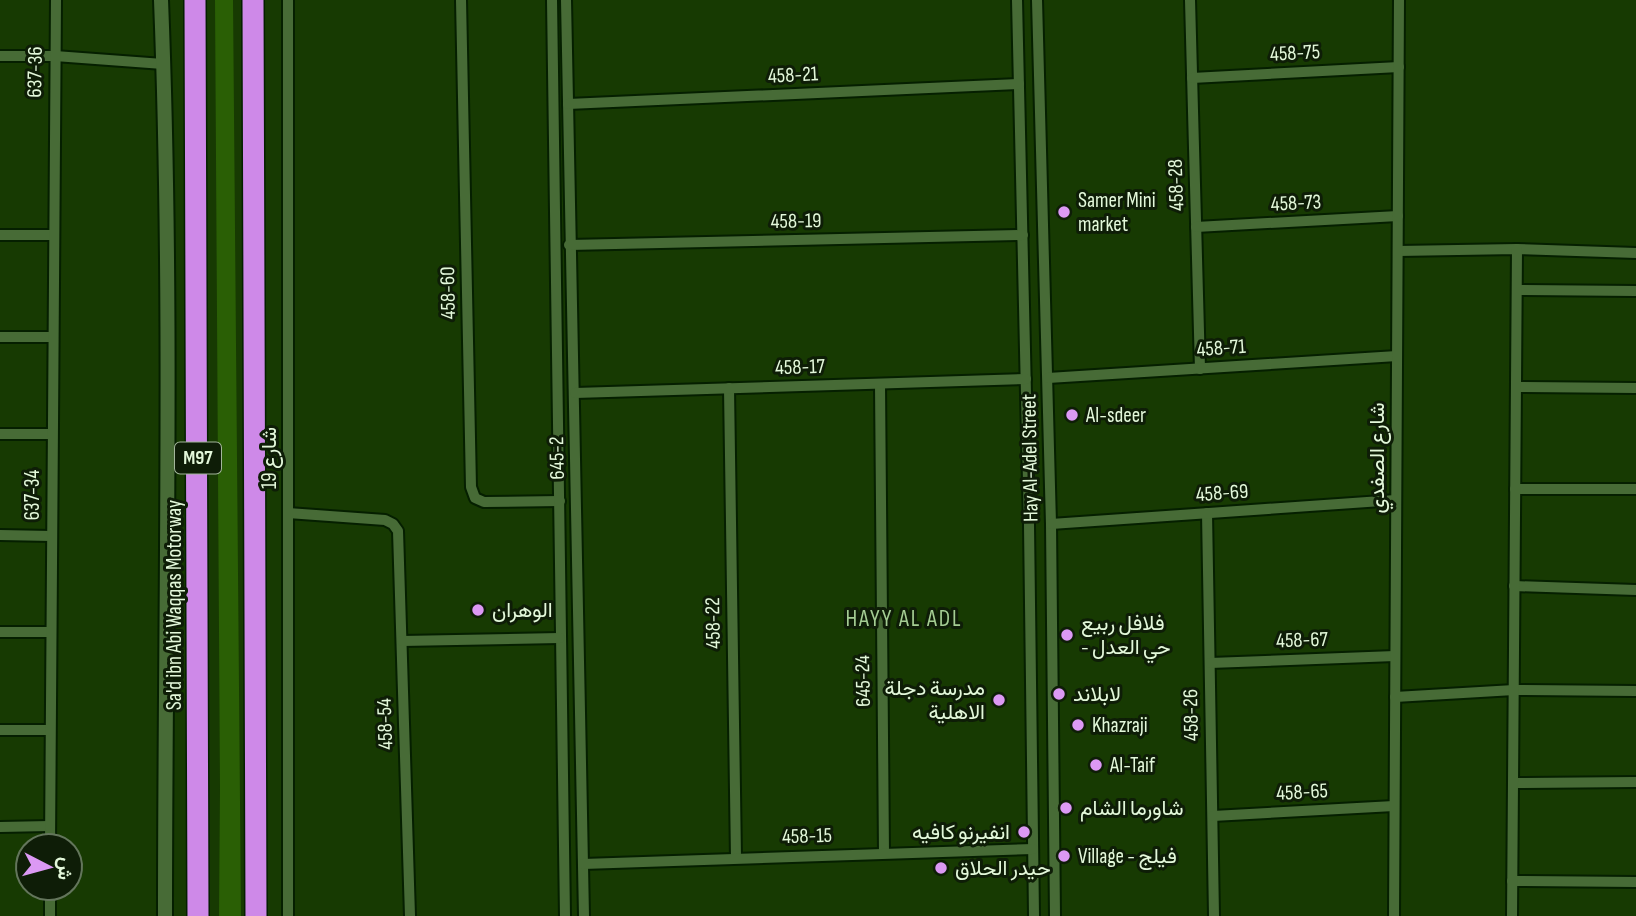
<svg xmlns="http://www.w3.org/2000/svg" width="1636" height="916" font-family="'Sofia Sans Condensed',Vazirmatn,sans-serif">
  <rect width="100%" height="100%" fill="#173a02"/>
  <polygon fill="#2a5f05" points="215,0 233,0 241,916 219,916 220,789"/>
  <g fill="none" stroke-linecap="round" stroke-linejoin="round">
    <g stroke="#051f00" stroke-width="14">
      <g id="minor">
        <polyline points="461,0 471,487 475,498 484,502 560,501"/>
        <polyline points="552,0 565,916"/>
        <polyline points="566,0 584,916"/>
        <polyline points="1017,0 1029,525 1034,916"/>
        <polyline points="1037,0 1051,524 1055,916"/>
        <polyline points="1190,0 1200,369"/>
        <polyline points="0,56 55,56 163,64"/>
        <polyline points="1192,78 1399,67"/>
        <polyline points="568,104 1019,84"/>
        <polyline points="1196,227 1398,216"/>
        <polyline points="0,235 53,235"/>
        <polyline points="569,245 1023,235"/>
        <polyline points="1398,251 1517,249 1636,253"/>
        <polyline points="1517,290 1636,291"/>
        <polyline points="0,337 52,337"/>
        <polyline points="1048,378 1397,356"/>
        <polyline points="880,384 884,853"/>
        <polyline points="1516,387 1636,388"/>
        <polyline points="729,388 736,858"/>
        <polyline points="575,393 1026,379"/>
        <polyline points="0,434 52,434"/>
        <polyline points="1515,489 1636,489"/>
        <polyline points="288,513 385,520 393,524 398,531 410,916"/>
        <polyline points="1207,513 1214,916"/>
        <polyline points="1051,524 1396,500"/>
        <polyline points="0,535 51,536"/>
        <polyline points="1514,586 1636,590"/>
        <polyline points="0,632 51,632"/>
        <polyline points="402,641 560,638"/>
        <polyline points="1210,663 1395,656"/>
        <polyline points="1395,697 1514,690 1636,691"/>
        <polyline points="0,730 50,730"/>
        <polyline points="1513,783 1636,782"/>
        <polyline points="1213,816 1394,806"/>
        <polyline points="0,827 50,826"/>
        <polyline points="50,846 56,0"/>
        <polyline points="583,864 1033,849"/>
        <polyline points="1512,881 1636,882"/>
        <polyline points="50,888 50,916"/>
        <polyline points="288,916 288,0"/>
        <polyline points="1394,916 1399,0"/>
        <polyline points="1512,916 1517,249"/>
      </g>
    </g>
    <g stroke="#051f00" stroke-width="18">
      <path id="tertiary" d="M161 0C173 305 165 611 165 916"/>
    </g>
    <g stroke="#051f00" stroke-width="24">
      <g id="motorway">
        <polyline points="195,0 198,916"/>
        <polyline points="253,0 256,916"/>
      </g>
    </g>
    <use href="#minor" stroke="#476b36" stroke-width="10"/>
    <use href="#tertiary" stroke="#476b36" stroke-width="14"/>
    <use href="#motorway" stroke="#ce89e8" stroke-width="21"/>
  </g>
  <g fill="#dc99f4" stroke="#0e1d07" stroke-width="2.5">
    <circle cx="1064" cy="212" r="7"/>
    <circle cx="1072" cy="415" r="7"/>
    <circle cx="478" cy="610" r="7"/>
    <circle cx="1067" cy="635" r="7"/>
    <circle cx="1059" cy="694" r="7"/>
    <circle cx="999" cy="700" r="7"/>
    <circle cx="1078" cy="725" r="7"/>
    <circle cx="1096" cy="765" r="7"/>
    <circle cx="1066" cy="808" r="7"/>
    <circle cx="1024" cy="832" r="7"/>
    <circle cx="1064" cy="856" r="7"/>
    <circle cx="941" cy="868" r="7"/>
  </g>
  <g text-anchor="middle" dominant-baseline="central" stroke-width="6" stroke-linejoin="round" paint-order="stroke">
    <rect fill="#0e1d07" stroke="#a3b69b" stroke-width="2" x="175" y="442.5" width="46" height="31" rx="5"/>
    <g font-size="19" font-weight="bold" fill="#e3f8da">
      <text x="198" y="458">M97</text>
    </g>
    <g font-size="21" fill="#e3f8da" stroke="#0e1d07">
      <text transform="translate(1295 53) rotate(-3)">458-75</text>
      <text transform="translate(35 72) rotate(-89)">637-36</text>
      <text transform="translate(793 75) rotate(-3)">458-21</text>
      <text transform="translate(1176 185) rotate(-92)">458-28</text>
      <text transform="translate(1296 203) rotate(-3)">458-73</text>
      <text transform="translate(796 221) rotate(-1)">458-19</text>
      <text transform="translate(448 293) rotate(-91)">458-60</text>
      <text transform="translate(1221 348) rotate(-4)">458-71</text>
      <text transform="translate(800 367) rotate(-2)">458-17</text>
      <text transform="translate(269 458) rotate(-90)">شارع 19</text>
      <text transform="translate(557 458) rotate(-91)">645-2</text>
      <text transform="translate(1030 458) rotate(-91)">Hay Al-Adel Street</text>
      <text transform="translate(1377 458) rotate(-90)">شارع الصفدي</text>
      <text transform="translate(1222 493) rotate(-4)">458-69</text>
      <text transform="translate(32 495) rotate(-90)">637-34</text>
      <text transform="translate(174 605) rotate(-90)">Sa'd ibn Abi Waqqas Motorway</text>
      <text transform="translate(713 623) rotate(-91)">458-22</text>
      <text transform="translate(1302 640) rotate(-2)">458-67</text>
      <text transform="translate(863 681) rotate(-91)">645-24</text>
      <text transform="translate(1191 715) rotate(-91)">458-26</text>
      <text transform="translate(385 724) rotate(-92)">458-54</text>
      <text transform="translate(1302 792) rotate(-3)">458-65</text>
      <text transform="translate(807 836) rotate(-2)">458-15</text>
    </g>
    <g font-size="21" fill="#e3f8da" stroke="#0e1d07" text-anchor="start">
      <text x="1078" y="200">Samer Mini<tspan x="1078" dy="24">market</tspan></text>
      <text x="1086" y="415">Al-sdeer</text>
      <text x="492" y="610">الوهران</text>
      <text x="1081" y="623">فلافل ربيع<tspan x="1081" dy="24">- حي العدل</tspan></text>
      <text x="985" y="688" text-anchor="end">مدرسة دجلة<tspan x="985" dy="24">الاهلية</tspan></text>
      <text x="1073" y="694">لابلاند</text>
      <text x="1092" y="725">Khazraji</text>
      <text x="1110" y="765">Al-Taif</text>
      <text x="1080" y="808">شاورما الشام</text>
      <text x="1010" y="832" text-anchor="end">انفيرنو كافيه</text>
      <text x="1078" y="856">Village - فيلج</text>
      <text x="955" y="868">حيدر الحلاق</text>
    </g>
    <g font-size="23" letter-spacing="2" fill="#a4cd93" stroke="#0e1d07">
      <text x="904" y="619">HAYY AL ADL</text>
    </g>
  </g>
  <g transform="translate(49 867) rotate(96)"><circle r="33" fill="#0e1d07" stroke="#63755b" stroke-width="2"/>
  <path d="M0-5L12 26L0 18L-12 26Z" fill="#dc99f4"/>
  <text y="-10" font-size="19" font-weight="bold" text-anchor="middle" fill="#e3f8da">ش</text>
  </g>
</svg>
